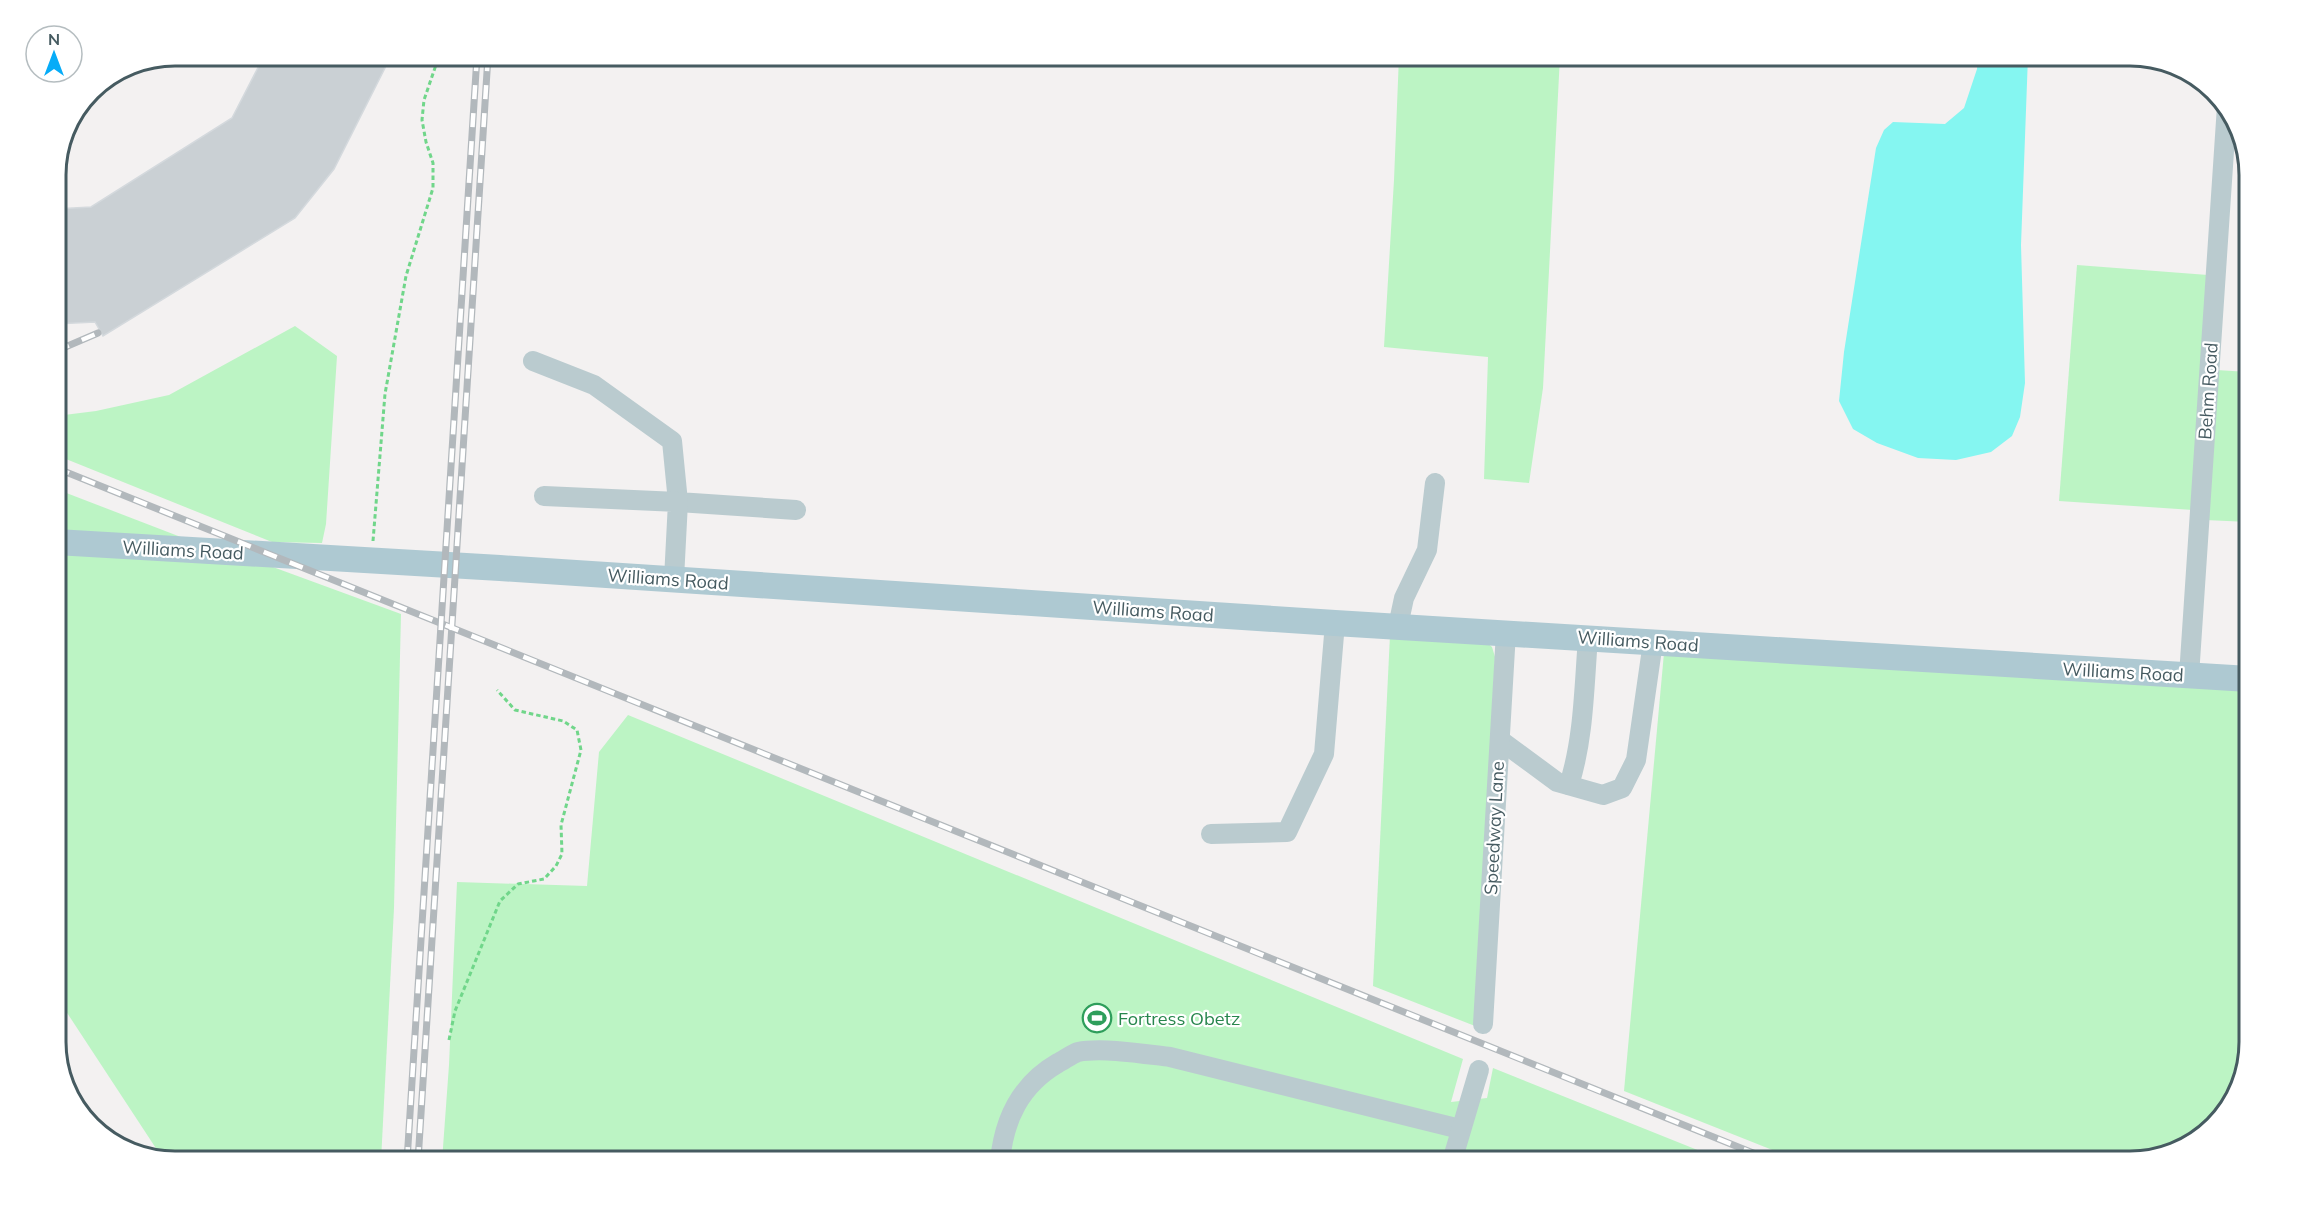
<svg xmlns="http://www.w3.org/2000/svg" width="2305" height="1217" font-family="Mulish,sans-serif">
  <rect width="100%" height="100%" fill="#f3f1f1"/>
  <g fill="#bcf4c4">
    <polygon points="1399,56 1560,56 1543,388 1529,483 1484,479 1488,357 1384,347 1394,180"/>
    <polygon points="2077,265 2208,275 2193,510 2059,501"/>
    <polygon points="295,326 337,356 326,524 322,543 272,542 56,455 56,416 96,411 169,395"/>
    <polygon points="2216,370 2249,372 2249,522 2205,520"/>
    <polygon points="56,489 186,539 56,531"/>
    <polygon points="56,552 262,563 401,614 394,908 381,1161 175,1161 163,1159 56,996"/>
    <polygon points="1390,635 1486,642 1492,647 1495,657 1475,1026 1373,986"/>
    <polygon points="1664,653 2249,688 2249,1042 2237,1095 2196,1142 2131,1161 1800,1161 1624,1091"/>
    <polygon points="628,715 1463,1059 1451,1102 1487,1098 1493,1068 1725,1161 442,1161 449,1065 457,882 587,886 599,752"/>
  </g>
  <polygon fill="#85f6f1" points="1978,56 2028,56 2021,245 2025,383 2020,417 2012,436 1991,452 1956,460 1918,458 1877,443 1853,429 1839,401 1844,352 1876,148 1884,130 1893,122 1945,124 1964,108 1977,69"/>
  <polygon fill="#cad0d4" stroke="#d4d9dd" stroke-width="1.5" points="264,56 391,56 334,169 295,218 103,336 95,322 56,324 56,209 91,207 232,118"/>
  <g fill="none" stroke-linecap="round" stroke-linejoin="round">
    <g stroke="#70d68a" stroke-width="3" stroke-dasharray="4.5 3" stroke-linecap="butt">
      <polyline points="373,541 385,394 406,276 433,188 433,163 426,142 422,120 424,100 439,56"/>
      <polyline points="449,1040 455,1011 500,901 518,884 544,879 556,866 562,854 561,825 581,750 577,730 563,721 515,710 497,690"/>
    </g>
    <g stroke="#bacbcf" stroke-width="20">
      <polyline points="533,361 594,385 672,441 678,502 796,510"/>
      <polyline points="544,496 678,502 674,579"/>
      <polyline points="1398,626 1404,598 1427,550 1435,483"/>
      <polyline points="2189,676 2227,106"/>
      <polyline points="1500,740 1557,782 1603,795 1622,788 1636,760 1653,642"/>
      <path d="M1569 785C1584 738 1584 687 1588 638"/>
      <polyline points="1211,834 1287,832 1324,754 1335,623"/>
      <polyline points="1483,1024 1506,632"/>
      <path d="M1000 1161C1004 1119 1020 1085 1058 1063 1064 1060 1072 1054 1078 1052 1102 1047 1145 1054 1170 1057L1460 1129"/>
      <polyline points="1452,1161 1479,1070"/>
    </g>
    <polyline stroke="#aec9d2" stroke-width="26" points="56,542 500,568 1335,623 2249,679"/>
    <g stroke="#b2b8bc" stroke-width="7">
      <g id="rail">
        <polyline points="56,351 98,333"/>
        <polyline points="56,468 1773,1161"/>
        <polyline points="407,1161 477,56"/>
        <polyline points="418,1161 488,56"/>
      </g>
    </g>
    <use href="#rail" stroke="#fff" stroke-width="4.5" stroke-dasharray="14" stroke-linecap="butt"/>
  </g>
  <defs>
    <g id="stadium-ring" transform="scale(1.5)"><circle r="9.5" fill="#fff" stroke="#2e9e5b" stroke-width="1.5"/><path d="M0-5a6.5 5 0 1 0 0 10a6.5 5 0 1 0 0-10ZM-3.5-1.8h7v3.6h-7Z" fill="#2e9e5b"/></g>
  </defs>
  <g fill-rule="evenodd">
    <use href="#stadium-ring" x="1097" y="1018"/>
  </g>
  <g text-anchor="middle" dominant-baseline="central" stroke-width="4.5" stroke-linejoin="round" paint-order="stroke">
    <g font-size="18" fill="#465b61" stroke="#fff">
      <text transform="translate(2208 391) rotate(-86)">Behm Road</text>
      <text transform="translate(183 550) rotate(3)">Williams Road</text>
      <text transform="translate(668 579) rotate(4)">Williams Road</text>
      <text transform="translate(1153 611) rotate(4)">Williams Road</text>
      <text transform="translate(1638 641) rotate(4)">Williams Road</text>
      <text transform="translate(2123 672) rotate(3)">Williams Road</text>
      <text transform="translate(1494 828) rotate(-87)">Speedway Lane</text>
    </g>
    <g font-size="18" fill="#27864d" stroke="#fff" text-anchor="start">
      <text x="1118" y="1018">Fortress Obetz</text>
    </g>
  </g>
  <path d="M0 0H2305V1217H0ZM175 66H2130A109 109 0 0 1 2239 175V1042A109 109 0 0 1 2130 1151H175A109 109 0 0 1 66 1042V175A109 109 0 0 1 175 66Z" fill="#fff" fill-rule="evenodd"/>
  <path fill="none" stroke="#465b61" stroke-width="3" d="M175 66H2130A109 109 0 0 1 2239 175V1042A109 109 0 0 1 2130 1151H175A109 109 0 0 1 66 1042V175A109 109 0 0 1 175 66Z"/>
  <g transform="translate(54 54)"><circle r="28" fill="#ffffff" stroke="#b5bdc0" stroke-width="1.5"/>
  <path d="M0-4.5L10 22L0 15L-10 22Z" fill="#06acf8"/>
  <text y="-9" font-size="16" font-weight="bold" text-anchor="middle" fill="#465b61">N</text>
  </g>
</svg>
